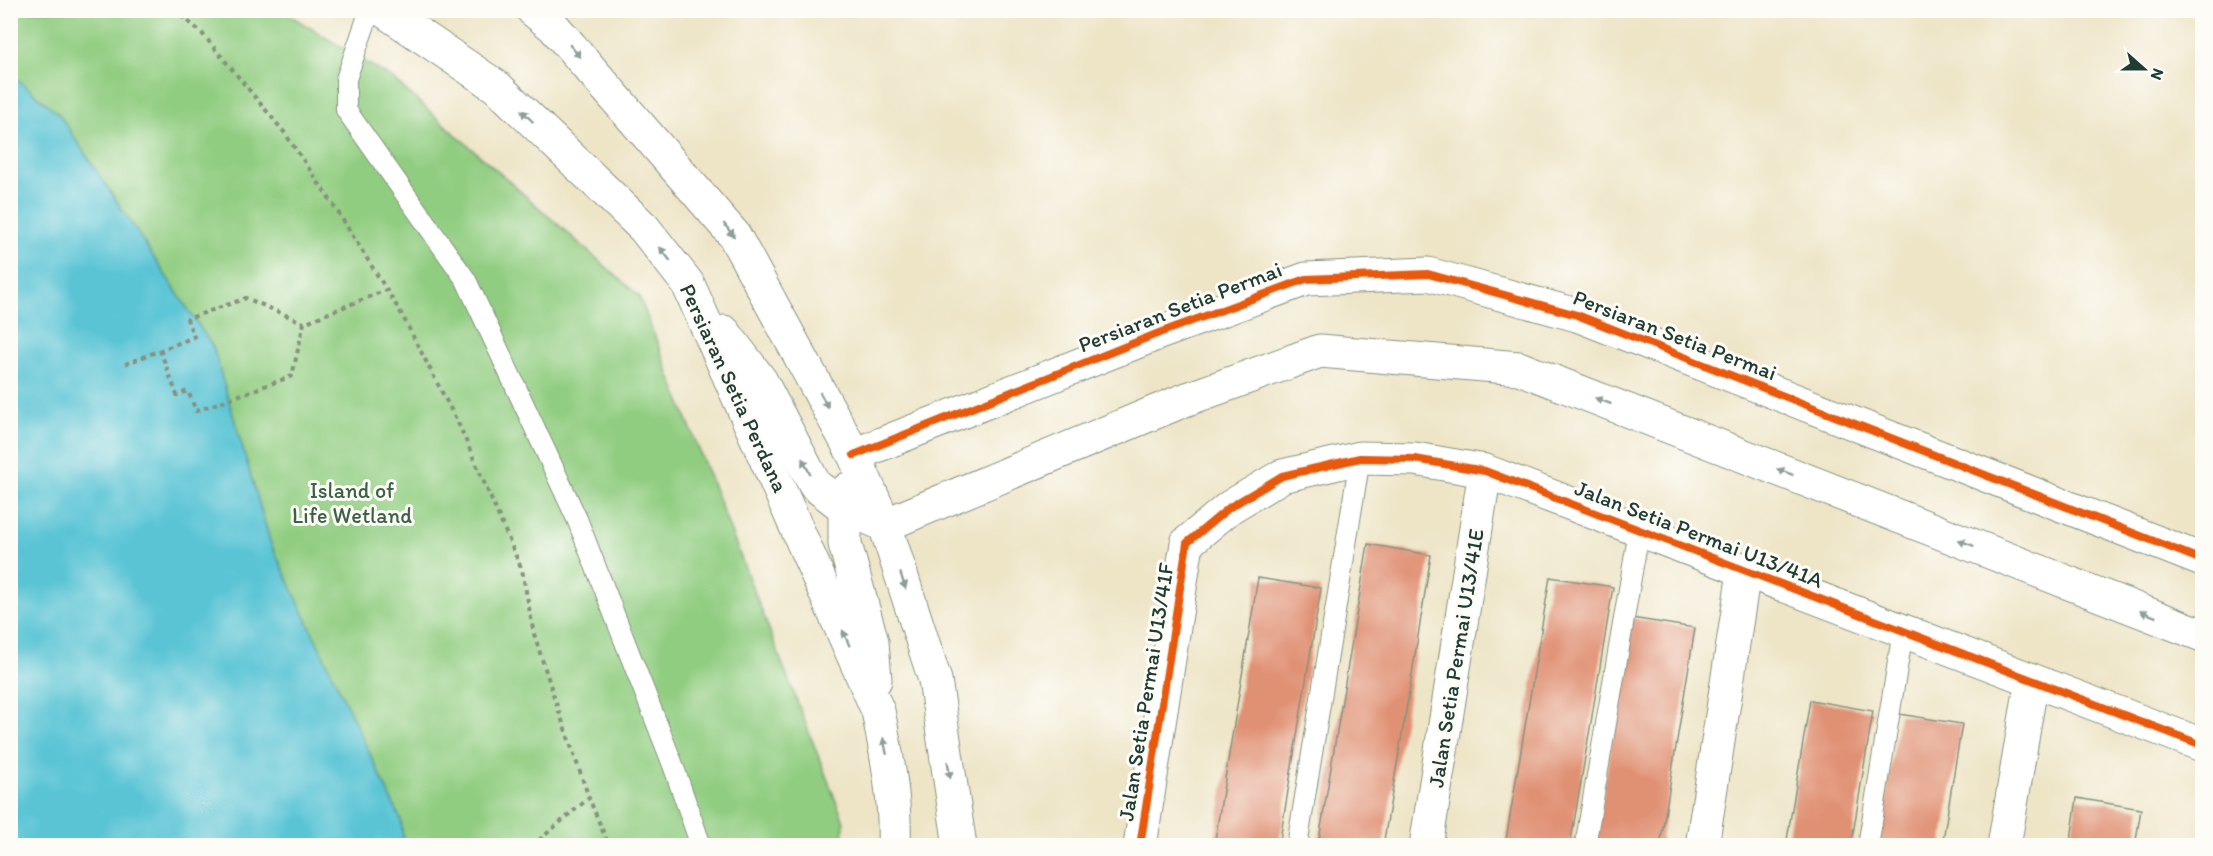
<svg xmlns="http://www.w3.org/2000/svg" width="2213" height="856" font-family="Itim,sans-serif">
  <rect width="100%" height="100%" fill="#fdfcf7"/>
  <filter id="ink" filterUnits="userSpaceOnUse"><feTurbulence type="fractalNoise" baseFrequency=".0167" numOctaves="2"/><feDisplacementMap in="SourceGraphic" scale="12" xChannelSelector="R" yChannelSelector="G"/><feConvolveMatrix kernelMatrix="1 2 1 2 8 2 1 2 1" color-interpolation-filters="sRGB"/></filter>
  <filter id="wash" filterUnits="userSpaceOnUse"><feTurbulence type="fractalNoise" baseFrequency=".008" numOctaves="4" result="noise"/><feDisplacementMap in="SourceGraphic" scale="24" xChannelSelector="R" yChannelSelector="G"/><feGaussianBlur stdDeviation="1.35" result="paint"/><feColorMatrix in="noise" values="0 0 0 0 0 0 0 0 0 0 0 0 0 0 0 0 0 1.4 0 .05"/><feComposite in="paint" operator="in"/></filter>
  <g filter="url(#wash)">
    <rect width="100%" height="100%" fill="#eee5c7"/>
    <polygon fill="#91cd81" stroke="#58855a" stroke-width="1.5" points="10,11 283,11 393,79 639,296 844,822 843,845 11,845"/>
    <polygon fill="#5ac4d5" stroke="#3c8084" stroke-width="1.5" points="11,74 59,114 213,347 271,544 401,820 404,845 11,845"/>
    <g id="blocks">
      <g fill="#e09073">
        <polygon points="1368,544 1431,555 1405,717 1383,846 1318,846"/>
        <polygon points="1550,577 1613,587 1591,722 1570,846 1505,846"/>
        <polygon points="1258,578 1321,588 1279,846 1214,846"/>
        <polygon points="1632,618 1695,628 1660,846 1594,846"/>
        <polygon points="1810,700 1873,711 1851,846 1786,846"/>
        <polygon points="1899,714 1962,724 1942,846 1878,846"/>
        <polygon points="2077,798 2141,809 2135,846 2070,846"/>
      </g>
    </g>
  </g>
  <g filter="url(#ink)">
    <use href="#blocks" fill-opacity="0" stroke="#86917e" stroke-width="1.5"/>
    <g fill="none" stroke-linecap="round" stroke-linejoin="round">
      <g stroke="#86917e" stroke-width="22">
        <g id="service">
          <polyline points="370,10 346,79 346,110 466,280 577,519 673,765 701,846"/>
          <polyline points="1297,846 1360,458"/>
          <polyline points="1585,846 1639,531"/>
          <polyline points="1868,846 1903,631"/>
        </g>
      </g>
      <g stroke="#86917e" stroke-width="35">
        <g id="minor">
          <polyline points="1140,846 1187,543 1230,507 1282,476 1360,458 1415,459 1485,471 2202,745"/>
          <polyline points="1426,846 1485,471"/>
          <polyline points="1702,846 1744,572"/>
          <polyline points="2004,846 2032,680"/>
        </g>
      </g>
      <g stroke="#86917e" stroke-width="35">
        <g id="tertiary">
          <polyline points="854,455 1159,333 1306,279 1428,274 1577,315 2202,560"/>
          <polyline points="885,525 1182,401 1320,351 1519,368 2202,635"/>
        </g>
      </g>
      <g stroke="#86917e" stroke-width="35">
        <g id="secondary">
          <path d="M383 10 497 87 644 228 688 284 878 711C887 756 896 800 894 846"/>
          <polyline points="533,10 553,26 734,235 854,455 885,525 935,680 960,846"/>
          <polyline points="724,332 761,381 815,485 845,508 885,525"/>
          <polyline points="848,489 845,508 845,544 872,642 875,680"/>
        </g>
      </g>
      <g stroke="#86917e" stroke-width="4" stroke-dasharray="4.5 4.5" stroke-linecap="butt">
        <polyline points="174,10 201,32 284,132 331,201 401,313 460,427 522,570 534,634 555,700 589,798 609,846"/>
        <polyline points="160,350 177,395 188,391 196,411 292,376 304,323 386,290"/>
        <polyline points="125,364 194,337 187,319 246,298 304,323"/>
        <polyline points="532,846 589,798"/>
      </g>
      <use href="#service" stroke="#fff" stroke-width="20"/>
      <use href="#minor" stroke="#fff" stroke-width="33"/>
      <use href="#tertiary" stroke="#fff" stroke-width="33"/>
      <use href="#secondary" stroke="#fff" stroke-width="33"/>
      <g stroke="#fdfcf7" stroke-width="11">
        <g id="cycleway">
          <polyline points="854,455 1159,333 1306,279 1428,274 1577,315 2202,560"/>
          <polyline points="1140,846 1187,543 1230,507 1282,476 1360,458 1415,459 1485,471 2202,745"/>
        </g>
      </g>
      <use href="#cycleway" stroke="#e8590c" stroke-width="8"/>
    </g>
    <defs><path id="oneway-solid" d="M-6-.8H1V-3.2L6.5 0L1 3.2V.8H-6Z" transform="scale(1.5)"/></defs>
    <g fill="#8f9e9a">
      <use href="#oneway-solid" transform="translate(575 51) rotate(49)"/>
      <use href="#oneway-solid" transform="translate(527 116) rotate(-136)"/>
      <use href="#oneway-solid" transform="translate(729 230) rotate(52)"/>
      <use href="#oneway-solid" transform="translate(665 254) rotate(-128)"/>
      <use href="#oneway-solid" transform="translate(824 400) rotate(61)"/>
      <use href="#oneway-solid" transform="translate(1603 401) rotate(-159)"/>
      <use href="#oneway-solid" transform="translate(806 466) rotate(-117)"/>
      <use href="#oneway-solid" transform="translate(1785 472) rotate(-159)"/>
      <use href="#oneway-solid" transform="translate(1966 543) rotate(-159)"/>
      <use href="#oneway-solid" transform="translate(903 581) rotate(72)"/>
      <use href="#oneway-solid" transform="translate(2148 614) rotate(-159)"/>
      <use href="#oneway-solid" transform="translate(846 638) rotate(-114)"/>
      <use href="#oneway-solid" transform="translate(885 746) rotate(-102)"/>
      <use href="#oneway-solid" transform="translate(949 770) rotate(81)"/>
    </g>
  </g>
  <g text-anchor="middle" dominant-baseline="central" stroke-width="6" stroke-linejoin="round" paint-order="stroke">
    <g font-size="22" fill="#1f3d34" stroke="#fdfcf7">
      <text transform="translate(1180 307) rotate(-21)">Persiaran Setia Permai</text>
      <text transform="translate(1675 335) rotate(21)">Persiaran Setia Permai</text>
      <text transform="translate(734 388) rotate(65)">Persiaran Setia Perdana</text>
      <text transform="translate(1699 534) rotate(21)">Jalan Setia Permai U13/41A</text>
      <text transform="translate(1456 658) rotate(-81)">Jalan Setia Permai U13/41E</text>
      <text transform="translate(1146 692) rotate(-81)">Jalan Setia Permai U13/41F</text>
    </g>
    <g font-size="22" fill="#3c6147" stroke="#fdfcf7">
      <text x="352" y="490">Island of<tspan x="352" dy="25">Life Wetland</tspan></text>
    </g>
  </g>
  <rect width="2213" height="856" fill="none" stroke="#fdfcf7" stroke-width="36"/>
  <g transform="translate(2144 69) rotate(111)" stroke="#fdfcf7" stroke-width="4.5" paint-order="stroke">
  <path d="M0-4.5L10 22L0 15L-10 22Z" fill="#1f3d34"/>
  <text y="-9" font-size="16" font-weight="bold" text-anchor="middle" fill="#1f3d34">N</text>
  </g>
</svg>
